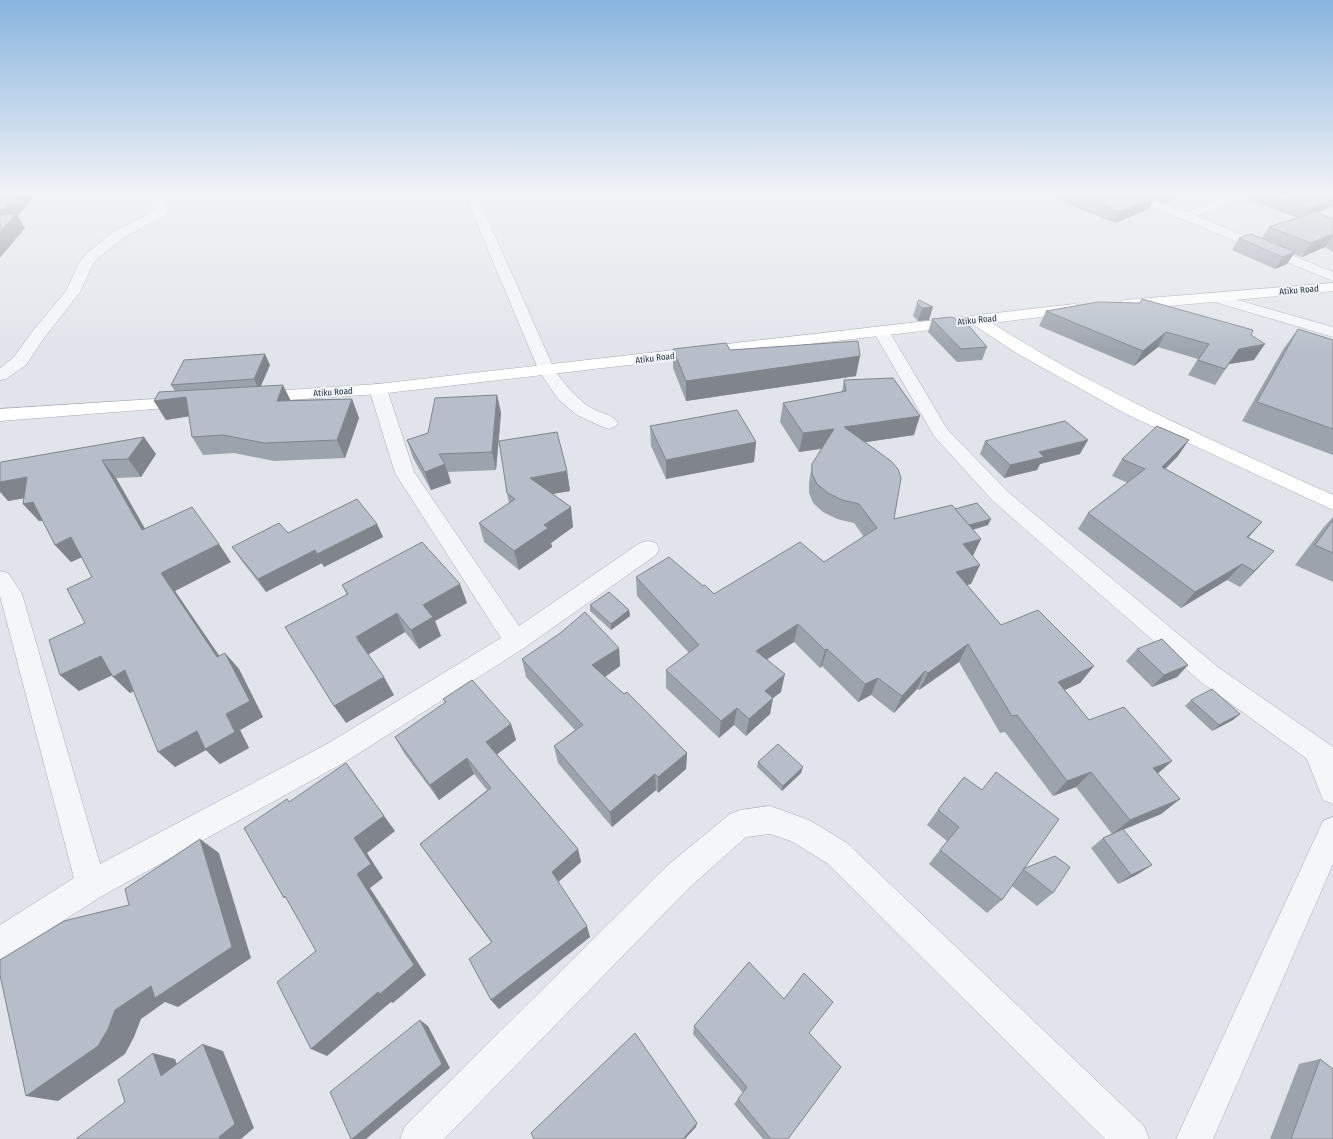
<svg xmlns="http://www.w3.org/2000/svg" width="1333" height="1139" font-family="'Fira Sans Condensed',sans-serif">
  <rect width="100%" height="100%" fill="#e1e5eb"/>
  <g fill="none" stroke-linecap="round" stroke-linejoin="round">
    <g stroke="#a6acb6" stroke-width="1">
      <g id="street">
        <polygon points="148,194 160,194 168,210 166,215 123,238 96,260 93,264 80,292 44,338 26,365 6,379 0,380 0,368 14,357 32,332 66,291 79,263 86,254 113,232 155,210"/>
        <path d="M461 194H496L494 197 479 200 555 371C565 384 574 396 588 406 597 413 612 413 618 423L615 427 609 429 603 427 577 415 558 399 539 371 467 200Z"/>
        <polygon points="1119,194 1135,194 1186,212 1232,194 1248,194 1246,197 1197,216 1333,272 1333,281 1182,219 1121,197"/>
        <polygon points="1213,293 1333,327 1333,337 1208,300 1206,297 1208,294"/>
        <polygon points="881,326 887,328 889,331 947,429 1008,492 1219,668 1333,747 1333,804 1323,800 1307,759 1201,682 994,502 934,436 873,331 875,328"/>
        <polygon points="378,384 384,385 387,389 414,472 519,626 640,543 648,541 656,543 659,549 656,555 524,648 345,762 102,896 11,954 0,959 0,925 74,878 0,596 0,571 8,573 22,594 100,864 327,744 501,638 395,473 369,389 372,385"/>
        <polygon points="770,806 809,820 847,843 1144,1126 1149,1139 1105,1139 827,863 791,841 770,834 746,837 690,887 444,1139 400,1139 405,1126 668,865 730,814 740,810"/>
        <polygon points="1333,817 1333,864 1213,1139 1176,1139 1323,821"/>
      </g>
    </g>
    <g stroke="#a6acb6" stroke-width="1">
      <g id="secondary">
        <polygon points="1333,283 1333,291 1125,310 1120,308 1117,305 1120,302 1125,300"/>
        <path d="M1075 304 1080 306 1083 309 1080 312 992 323C1099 392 1217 442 1333 495V510L1126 414 1018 354 974 325 378 394 258 402 252 401 249 397 252 393 258 392 378 384Z"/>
        <polygon points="186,397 192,398 195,402 192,406 0,421 0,409"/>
      </g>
    </g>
    <use href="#street" fill="#f4f6f9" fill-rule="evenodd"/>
    <use href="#secondary" fill="#fff" fill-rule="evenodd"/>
  </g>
  <g fill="#9da3ad">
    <polygon points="1057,194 1185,194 1164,203 1154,199 1149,209 1115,223 1055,199"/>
    <polygon points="1193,194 1212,194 1205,197"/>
    <polygon points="1249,194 1333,194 1333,206 1317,213 1333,219 1333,252 1325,247 1302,257 1293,254 1287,264 1275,269 1232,250 1239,238 1262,238 1269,227 1298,218 1246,199"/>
    <polygon points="919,300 929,320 918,321 913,316 917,303"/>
    <polygon points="1046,311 1251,335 1254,360 1229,364 1215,385 1188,375 1198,359 1158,347 1134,366 1039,326"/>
    <polygon points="932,319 987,347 982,360 957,362 928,332"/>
    <polygon points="1298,329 1333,340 1333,455 1242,421 1284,348"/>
    <polygon points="673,349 730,350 856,376 686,401 673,368"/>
    <polygon points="270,365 261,386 290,400 352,399 359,418 345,458 274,461 234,453 203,455 192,437 189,416 166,420 154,401 175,391 171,385"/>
    <polygon points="844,380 914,435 865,442 894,519 955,509 988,525 973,530 973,556 971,584 967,585 1001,625 1094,666 1080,683 1065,690 1089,720 1172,761 1157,774 1180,799 1161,814 1123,830 1152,865 1138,874 1118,884 1091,848 1103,838 1112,834 1076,787 1053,796 1005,732 1000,733 959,662 919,690 917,689 894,713 871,695 858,702 822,666 820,668 794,642 767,659 781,692 773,698 770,714 746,736 734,725 719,738 666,688 666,670 689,653 637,596 636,577 703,586 714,594 824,562 864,537 854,523 837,519 823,512 813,503 809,493 809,483 812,464 822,449 799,452 780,422 783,403 842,392"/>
    <polygon points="497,395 501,413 496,470 448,472 451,483 431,490 413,458 407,440 428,433"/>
    <polygon points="650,426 756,442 754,462 666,479 651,446"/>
    <polygon points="985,441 1080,454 1040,464 1037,470 1004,478 980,454"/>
    <polygon points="156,454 141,477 116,478 145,529 231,562 175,591 219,656 225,653 239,669 263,717 240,730 249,748 220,764 206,750 175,767 134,691 130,693 112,675 79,691 60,675 85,623 92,577 82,557 71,562 55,545 43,521 39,521 23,504 24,498 8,501 1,462"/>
    <polygon points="1178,456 1165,469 1249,538 1274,551 1240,587 1227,580 1181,608 1078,529 1088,513 1128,483 1112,476 1122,459"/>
    <polygon points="567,471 570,491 553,494 573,527 551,543 552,547 519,570 484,542 479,523 509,503 507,493"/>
    <polygon points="1333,517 1333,582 1295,565 1323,528"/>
    <polygon points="377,524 383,537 324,567 322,563 266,592 241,560 232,547 288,533"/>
    <polygon points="342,585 467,603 435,621 441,636 419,649 405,632 368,654 394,695 346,723 347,595"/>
    <polygon points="590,605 629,610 630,616 611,630 590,611"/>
    <polygon points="619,648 620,666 605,677 687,753 686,769 658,793 656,790 612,827 558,763 554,746 575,730 526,677 522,659"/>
    <polygon points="1137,649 1188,665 1177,677 1152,687 1126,661"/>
    <polygon points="443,699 511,724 516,740 497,754 578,849 581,862 558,882 590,937 499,1009 491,1000 491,942 420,844 487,790 474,774 439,800 404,753 395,737 445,703"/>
    <polygon points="1191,700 1240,714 1233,720 1212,731 1185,706"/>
    <polygon points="758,762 801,773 782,791 757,767"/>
    <polygon points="982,790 1023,869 1053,893 1037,906 1012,886 1002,900 987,913 929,864 947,841 927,825 938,810"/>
    <polygon points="694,1026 809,1033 788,1139 763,1139 734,1104 743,1093 693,1034"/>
    <polygon points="1320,1059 1333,1139 1270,1139 1299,1064"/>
  </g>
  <g fill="#80858d">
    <polygon points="16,194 36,194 18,216 25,228 0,258 0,212"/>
    <polygon points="1168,194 1185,194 1164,203"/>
    <polygon points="1207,194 1212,194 1205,197"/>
    <polygon points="1155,198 1149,209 1115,223 1120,212"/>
    <polygon points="1333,198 1333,206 1303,219 1311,208"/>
    <polygon points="1333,234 1333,236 1325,247 1302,257 1311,243"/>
    <polygon points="1295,252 1287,264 1275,269 1283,257"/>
    <polygon points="933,307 929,320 918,321 922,308"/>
    <polygon points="1166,332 1158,347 1134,366 1143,351"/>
    <polygon points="1265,344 1254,360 1229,364 1239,349"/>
    <polygon points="265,354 270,365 259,390 254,379"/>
    <polygon points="860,356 856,376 686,401 686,381"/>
    <polygon points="283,385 292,403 277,401"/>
    <polygon points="497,395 501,413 496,470 492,452"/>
    <polygon points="186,397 197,415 166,420 154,401"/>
    <polygon points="352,399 359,418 345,458 337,440"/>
    <polygon points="920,416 914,435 840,446 844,427"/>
    <polygon points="834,429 830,447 799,452 803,433"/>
    <polygon points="144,437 156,454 141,477 128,459"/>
    <polygon points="1088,440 1080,454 1040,464 1037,470 1004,478 1010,465 1039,452"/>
    <polygon points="1189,440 1178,456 1151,483 1162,467"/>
    <polygon points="756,442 754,462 666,479 666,460"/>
    <polygon points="102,460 116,478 156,548 142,530"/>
    <polygon points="445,464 451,483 431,490 425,472"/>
    <polygon points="567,471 570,491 534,497 530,478"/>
    <polygon points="27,477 43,495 8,501 0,492 0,482"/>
    <polygon points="33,502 49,520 39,521 23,504"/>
    <polygon points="571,507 573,527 551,543 552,547 519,570 514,551 544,525"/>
    <polygon points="991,519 988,525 964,532 967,526"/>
    <polygon points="1262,522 1248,538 1247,537"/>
    <polygon points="377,524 383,537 324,567 317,554"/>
    <polygon points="71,537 87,555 71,562 55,545"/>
    <polygon points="981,539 972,558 963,544"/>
    <polygon points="219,544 231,562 175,591 231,673 217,657 161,573"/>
    <polygon points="315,550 322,563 266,592 258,579"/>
    <polygon points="1274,551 1259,567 1240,587 1254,571"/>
    <polygon points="1242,564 1227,580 1181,608 1195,592"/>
    <polygon points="980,565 971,584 947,590 956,572"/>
    <polygon points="460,584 467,603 435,621 441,636 419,649 411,630 423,605"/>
    <polygon points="629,610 630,616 611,630 611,624"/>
    <polygon points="397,613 405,632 366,656 356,637"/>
    <polygon points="798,624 794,642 754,668 756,651"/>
    <polygon points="968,644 959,662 919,690 928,673"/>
    <polygon points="619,648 620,666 595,684 592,665"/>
    <polygon points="827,649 822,666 820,668 825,650"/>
    <polygon points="225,653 239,669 263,717 240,730 249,748 220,764 206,750 175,767 158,752 197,731 226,714"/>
    <polygon points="101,656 119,672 79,691 60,675"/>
    <polygon points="1188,665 1177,677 1152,687 1164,675"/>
    <polygon points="1094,666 1080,683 1045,699 1058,682"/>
    <polygon points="125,670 142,686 130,693 113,677"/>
    <polygon points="925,671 917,689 894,713 902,696"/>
    <polygon points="785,674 781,692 773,698 770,714 746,736 749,719 765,691"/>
    <polygon points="384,677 394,695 346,723 334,706"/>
    <polygon points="878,678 871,695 858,702 865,684"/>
    <polygon points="737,708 734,725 719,738 721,721"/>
    <polygon points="1240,714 1233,720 1212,731 1219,725"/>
    <polygon points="511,724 516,740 492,758 486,742"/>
    <polygon points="687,753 686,769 658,793 658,777"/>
    <polygon points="467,758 474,774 439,800 430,785"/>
    <polygon points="1172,761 1154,777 1153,768"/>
    <polygon points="346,763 395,831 367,853 383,878 370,888 426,975 393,1003 391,1002 327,1056 311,1049 357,874"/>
    <polygon points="803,767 801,773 782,791 783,786"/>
    <polygon points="1091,772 1076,787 1053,796 1067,781"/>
    <polygon points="655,774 656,790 612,827 610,812"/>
    <polygon points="1180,799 1161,814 1112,834 1130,820"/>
    <polygon points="200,839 219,853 251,958 178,1007 165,1002 141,1019 134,1037 125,1054 58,1101 26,1096 115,1010"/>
    <polygon points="578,849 581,862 556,884 552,872"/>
    <polygon points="1152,865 1138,874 1118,884 1131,875"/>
    <polygon points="587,926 590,937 499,1009 491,1000"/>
    <polygon points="420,1020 428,1026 450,1068 366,1139 352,1139"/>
    <polygon points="203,1044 223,1051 254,1128 241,1139 220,1139"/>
    <polygon points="153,1053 175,1059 183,1081 161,1076"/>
    <polygon points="697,1123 696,1127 685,1139 683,1139"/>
  </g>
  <g fill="#b7bec9" stroke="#80858d">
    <polygon points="0,194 16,194 0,212"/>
    <polygon points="1073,194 1143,194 1155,198 1120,212"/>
    <polygon points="1269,194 1333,194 1333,198 1311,208"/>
    <polygon points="1315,212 1333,219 1333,234 1311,243 1269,227"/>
    <polygon points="16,214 0,232 0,215"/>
    <polygon points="1251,234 1295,252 1283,257 1239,238"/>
    <polygon points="1142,299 1253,330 1251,335 1265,344 1239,349 1225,369 1198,360 1209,344 1166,332 1143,351 1046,311 1098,302 1140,303"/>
    <polygon points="919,300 933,307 922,308 917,303"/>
    <polygon points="951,317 969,326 987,347 961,349 932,319"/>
    <polygon points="1298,329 1333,340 1333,429 1257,402"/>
    <polygon points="858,341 860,356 686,381 673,349 726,343 730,350"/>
    <polygon points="265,354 254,379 171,385 184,360"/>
    <polygon points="893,378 920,416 844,427 891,461 898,469 901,478 894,519 952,505 981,539 963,544 980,565 956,572 1001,625 1038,610 1094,666 1058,682 1089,720 1124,707 1172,761 1153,768 1180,799 1130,820 1091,772 1067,781 1017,715 1012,716 968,644 928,673 925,671 902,696 878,678 865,684 827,649 825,650 798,624 756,651 785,674 765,691 773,698 749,719 737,708 721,721 666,670 699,645 636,577 669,557 703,586 705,585 714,594 800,542 824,562 877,528 859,504 842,500 828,493 817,484 812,474 812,464 834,429 803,433 783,403 846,391 844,380"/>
    <polygon points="283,385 277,401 352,399 337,440 264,443 223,435 192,437 186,397 154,401 159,392"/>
    <polygon points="497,395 492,452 439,454 445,464 425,472 407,440 428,433 435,398"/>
    <polygon points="737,410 756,442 666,460 650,426"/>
    <polygon points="1065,421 1088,440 1039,452 1044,457 1010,465 985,441"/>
    <polygon points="1157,426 1189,440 1162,467 1262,522 1247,537 1274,551 1254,571 1242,564 1195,592 1088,513 1145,469 1122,459"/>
    <polygon points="557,432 567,471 530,478 571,507 544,525 548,528 514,551 479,523 515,499 507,493 499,441"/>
    <polygon points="144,437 128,459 102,460 142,530 192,507 219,544 161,573 217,657 225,653 250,701 226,714 235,732 205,749 197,731 158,752 125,670 113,677 101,656 60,675 49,640 85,623 67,589 92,577 71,537 55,545 33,502 23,504 27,477 0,482 0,464 1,462"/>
    <polygon points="357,499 377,524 317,554 315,550 258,579 232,547 279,523 288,533"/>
    <polygon points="977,503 991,519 969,525 955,509"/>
    <polygon points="1333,520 1333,553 1315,545"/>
    <polygon points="422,542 460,584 423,605 433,617 411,630 397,613 356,637 384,677 334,706 285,627 348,594 342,585"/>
    <polygon points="609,592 629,610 611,624 590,605"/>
    <polygon points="585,612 619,648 592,665 624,694 627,692 687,753 658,777 655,774 610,812 554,746 583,725 522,659 559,634"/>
    <polygon points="1162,639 1188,665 1164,675 1137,649"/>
    <polygon points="472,680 511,724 486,742 578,849 552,872 587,926 491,1000 469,959 492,942 420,844 491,788 467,758 430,785 395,737 446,702 443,699"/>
    <polygon points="1212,689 1240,714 1219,725 1191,700"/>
    <polygon points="778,744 803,767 783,786 758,762"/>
    <polygon points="346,763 384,816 354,838 371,864 357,874 414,965 380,994 378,992 311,1049 277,982 316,951 285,896 284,898 244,828 287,799 289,802"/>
    <polygon points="996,772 1059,819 1002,900 940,850 959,827 938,810 964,777 982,790"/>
    <polygon points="1123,829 1152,865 1131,875 1103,838"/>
    <polygon points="200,839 232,947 155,998 151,986 115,1010 108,1029 98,1046 26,1096 0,975 0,960 64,921 129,905 125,889"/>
    <polygon points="1055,856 1070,867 1053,893 1023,869"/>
    <polygon points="749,962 784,999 804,973 833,1002 809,1033 841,1067 788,1139 771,1139 738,1099 747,1087 694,1026"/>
    <polygon points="420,1020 442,1064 352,1139 351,1139 330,1092"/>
    <polygon points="635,1033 697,1123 683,1139 534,1139 531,1133"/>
    <polygon points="203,1044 235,1124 219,1137 220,1139 76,1139 125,1102 118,1080 153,1053 161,1076"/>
    <polygon points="1320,1059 1333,1069 1333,1139 1291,1139"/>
  </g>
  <linearGradient id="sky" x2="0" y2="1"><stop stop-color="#88b4de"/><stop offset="0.55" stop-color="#f2f3f6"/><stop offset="1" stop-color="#f2f3f6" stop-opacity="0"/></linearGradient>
  <rect width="1333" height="353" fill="url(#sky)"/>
  <g text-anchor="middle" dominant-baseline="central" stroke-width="4" stroke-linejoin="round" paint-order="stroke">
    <g font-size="9" fill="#283344" stroke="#f1f4f8">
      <text transform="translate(1299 290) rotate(-5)">Atiku Road</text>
      <text transform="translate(977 320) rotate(-6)">Atiku Road</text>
      <text transform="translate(655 358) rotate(-7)">Atiku Road</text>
      <text transform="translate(333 392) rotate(-4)">Atiku Road</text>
    </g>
  </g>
</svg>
